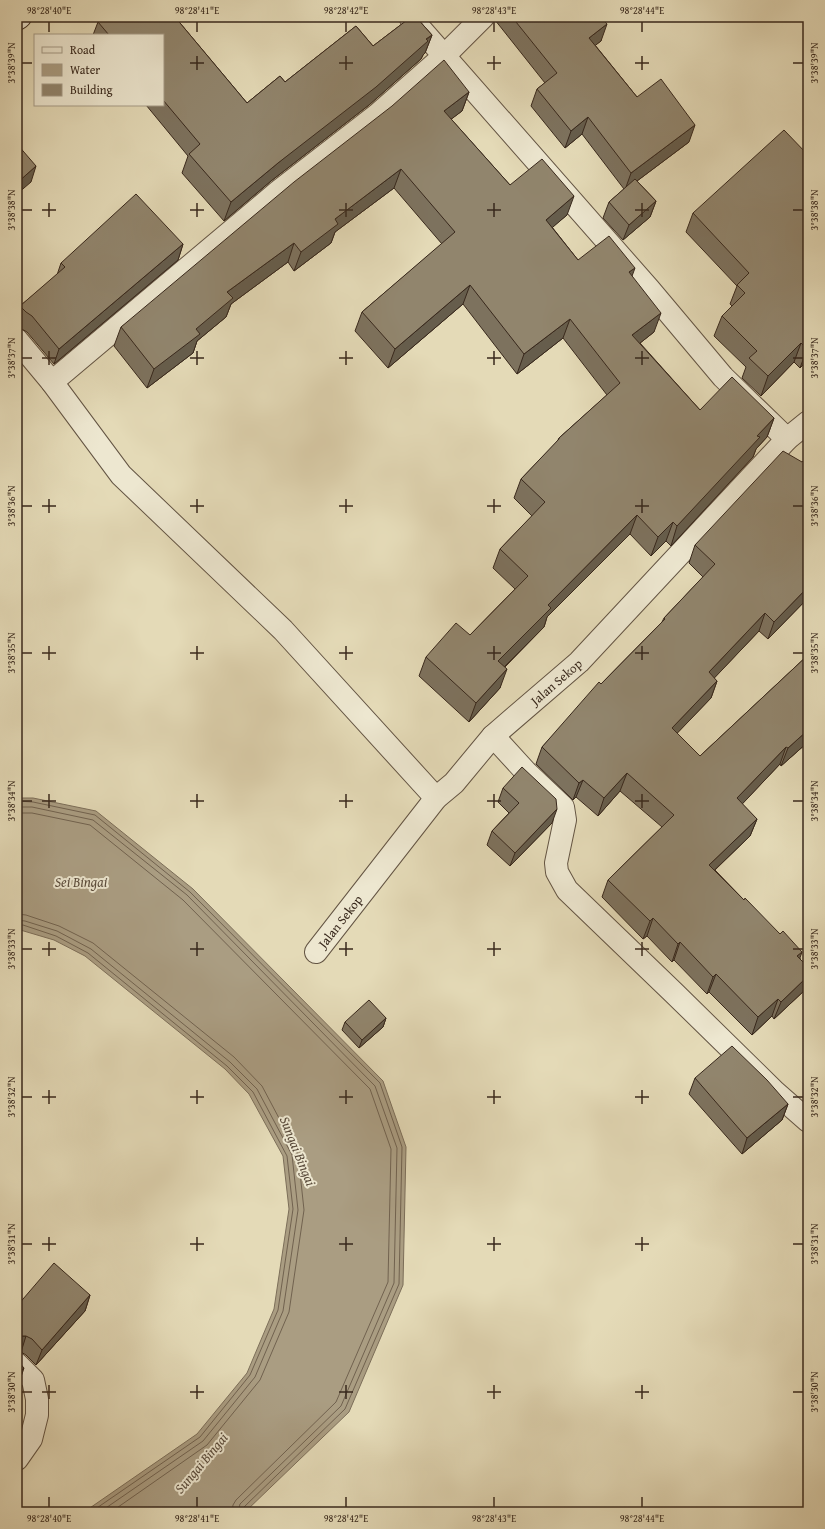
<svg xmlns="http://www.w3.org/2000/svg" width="825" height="1529" font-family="'Gentium Book Plus',serif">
  <rect width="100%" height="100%" fill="#e4dab7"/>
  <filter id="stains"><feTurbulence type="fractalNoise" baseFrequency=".005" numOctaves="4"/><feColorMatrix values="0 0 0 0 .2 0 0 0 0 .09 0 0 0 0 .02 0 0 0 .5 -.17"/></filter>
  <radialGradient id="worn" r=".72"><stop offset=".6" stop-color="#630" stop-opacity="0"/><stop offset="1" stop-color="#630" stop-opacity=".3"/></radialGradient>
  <polygon fill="#aa9d82" stroke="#7c6e59" points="17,798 33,798 96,811 193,889 383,1081 406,1147 403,1285 349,1412 245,1512 84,1512 197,1434 247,1373 274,1309 289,1209 283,1156 249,1094 225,1069 85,956 54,940 17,929"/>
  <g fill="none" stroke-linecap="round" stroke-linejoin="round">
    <g stroke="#71624f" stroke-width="1">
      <polyline points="17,801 33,802 95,815 190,892 380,1083 402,1147 399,1284 345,1409 244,1507 243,1512"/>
      <polyline points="17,807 32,807 93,820 187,895 375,1086 397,1148 394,1283 341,1406 240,1504 238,1512"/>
      <polyline points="17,813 32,813 90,825 183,900 370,1089 391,1149 388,1282 336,1402 236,1500 233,1505 232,1512"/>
      <polyline points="17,914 26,915 59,926 93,943 234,1057 262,1086 298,1154 304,1210 289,1312 260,1380 207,1445 111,1512"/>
      <polyline points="17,920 25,921 57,931 91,949 230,1062 257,1089 292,1155 298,1210 283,1311 255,1377 203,1441 100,1512"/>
      <polyline points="17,925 23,925 56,936 88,953 227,1066 253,1092 287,1156 293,1209 278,1310 250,1375 200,1437 91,1512"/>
    </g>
    <g stroke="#635443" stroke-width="24">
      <g id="street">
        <polyline points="410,17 649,289 723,377 787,439"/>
        <polyline points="17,340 52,382 121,475 283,630 436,798"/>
        <polyline points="52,382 279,191 377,115 444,56 483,17"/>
        <polyline points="493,736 526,772 563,807 565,820 556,863 557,872 567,890 674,993 775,1092 808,1121"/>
        <path id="s1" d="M316 952 436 798 454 783 493 736 579 662 787 439 808 422"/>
        <polyline points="17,1364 33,1380 37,1399 37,1415 31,1439 17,1459"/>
      </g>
    </g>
    <g stroke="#38281c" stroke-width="24">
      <polyline id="secondary" points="17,19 20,17"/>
    </g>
    <use href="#street" stroke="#ede7d0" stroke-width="22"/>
    <use href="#secondary" stroke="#ede7d0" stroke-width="22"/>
  </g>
  <g fill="#7d725e" stroke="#38281c">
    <polygon points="104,17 175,17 247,103 280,76 285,82 356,26 373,46 411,17 416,17 432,35 425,53 423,55 421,59 369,105 271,181 224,221 182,173 188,156 146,105 163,105 163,35 93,35 98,22"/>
    <polygon points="261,17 269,17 264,21"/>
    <polygon points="495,17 601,17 601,41 595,45 637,97 689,142 637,181 656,201 650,217 623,240 603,218 609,202 624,189 582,134 565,148 531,106 537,89 545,83 495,20"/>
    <polygon points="469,92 462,111 451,119 510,185 567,215 552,227 578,260 632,276 654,332 640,343 700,410 774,418 767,437 756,449 753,457 671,546 666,541 651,556 630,534 547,617 544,627 505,667 500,688 469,722 419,676 426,657 470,635 515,589 493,568 500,549 532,516 514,498 521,479 557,442 559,438 607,395 563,338 517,374 463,304 388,368 355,331 362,312 442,244 394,188 335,232 331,243 294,271 288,262 231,304 226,317 197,341 193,353 147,388 114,346 121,327"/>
    <polygon points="808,155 808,360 800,368 794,362 761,396 742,378 746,367 714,336 722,316 732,306 730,304 737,286 686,232 693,213"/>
    <polygon points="183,244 178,260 54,364 27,332 20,328 17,324 17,315 20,306 57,275 61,263"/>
    <polygon points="808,456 808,598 768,639 759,631 714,678 717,681 711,698 677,733 700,756 808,655 808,742 781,766 780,764 742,804 757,819 750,836 715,870 800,958 806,989 774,1019 772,1016 752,1035 709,992 707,994 674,960 672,962 647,936 643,939 602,897 608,880 662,827 620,791 598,816 576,797 573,800 536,764 542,747 601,684 662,622 664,618 703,577 689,563 695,545 802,462"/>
    <polygon points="503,788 552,823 510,866 487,845 492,831 509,813 498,802"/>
    <polygon points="386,1018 383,1027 359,1048 342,1030 345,1022"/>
    <polygon points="695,1078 788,1104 782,1120 742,1154 689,1094"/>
    <polygon points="90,1295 85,1311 36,1365 26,1355 21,1352 17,1306"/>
  </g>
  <g fill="#665d4c" stroke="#38281c">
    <polygon points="266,17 269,17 264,21"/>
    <polygon points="607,24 601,41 583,55 589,38"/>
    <polygon points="432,35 425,53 423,55 421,59 369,105 271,181 224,221 231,202"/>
    <polygon points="469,92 462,111 437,130 444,111"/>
    <polygon points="588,117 582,134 565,148 571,131"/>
    <polygon points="695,125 689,142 625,190 631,173"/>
    <polygon points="36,166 31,182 17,194 17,183"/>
    <polygon points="401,169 394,188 335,232 331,243 294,271 301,252 335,219"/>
    <polygon points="574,196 567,215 539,239 546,220"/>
    <polygon points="656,201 650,217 623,240 629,225"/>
    <polygon points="294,243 288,262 231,304 226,317 197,341 193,353 147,388 154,369 227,292"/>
    <polygon points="183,244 178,260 54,364 59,349"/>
    <polygon points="635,268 628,287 629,272"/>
    <polygon points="470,285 463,304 388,368 395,349"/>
    <polygon points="661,313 654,332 625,355 632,335"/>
    <polygon points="570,319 563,338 517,374 524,354"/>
    <polygon points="801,343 794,362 761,396 768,376"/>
    <polygon points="808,348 808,360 800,368 807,349"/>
    <polygon points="774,418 767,437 756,449 753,457 671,546 677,526 757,436"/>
    <polygon points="637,515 630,534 547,617 544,627 491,680 498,661 548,605"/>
    <polygon points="673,522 666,541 651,556 658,537"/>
    <polygon points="808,587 808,598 768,639 774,622"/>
    <polygon points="765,613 759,631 703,690 709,672"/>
    <polygon points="507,669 500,688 469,722 476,703"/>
    <polygon points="717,681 711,698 666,745 672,728"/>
    <polygon points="808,730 808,742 781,766 788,748"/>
    <polygon points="786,747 780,764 731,816 737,798"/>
    <polygon points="627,773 620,791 598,816 604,798"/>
    <polygon points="583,780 576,797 573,800 579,783"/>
    <polygon points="557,809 552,823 510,866 515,853"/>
    <polygon points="757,819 750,836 702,882 709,865"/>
    <polygon points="653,918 647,936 643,939 650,921"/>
    <polygon points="680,942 674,960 672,962 678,944"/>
    <polygon points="802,952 796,969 797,956"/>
    <polygon points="716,974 709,992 707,994 713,977"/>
    <polygon points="808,976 808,985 806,989 774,1019 781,1002"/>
    <polygon points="778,999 772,1016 752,1035 758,1017"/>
    <polygon points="386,1018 383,1027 359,1048 362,1040"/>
    <polygon points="788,1104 782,1120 742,1154 747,1138"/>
    <polygon points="90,1295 85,1311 36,1365 42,1350"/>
    <polygon points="20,1336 26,1336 21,1352 17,1352 17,1338"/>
    <polygon points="24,1368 19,1383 17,1385 17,1375"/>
  </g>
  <g fill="#91856d" stroke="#38281c">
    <polygon points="104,17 175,17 247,103 280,76 285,82 356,26 373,46 411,17 416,17 432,35 426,39 428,41 376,87 278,163 231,202 189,154 200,144 163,100 163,35 109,35 98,22"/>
    <polygon points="512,17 601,17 607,24 589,38 637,97 661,79 695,125 631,173 588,117 571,131 537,89 557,73"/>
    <polygon points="444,60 469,92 444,111 510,185 542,159 574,196 546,220 578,260 609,236 635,268 629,272 661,313 632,335 700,410 732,377 774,418 757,436 760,437 677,526 673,522 658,537 637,515 548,605 551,608 498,661 507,669 476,703 426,657 456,623 470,635 528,576 500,549 545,502 521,479 559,439 559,438 620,383 570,319 524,354 470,285 395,349 362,312 455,232 401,169 335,219 338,224 301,252 294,243 227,292 233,298 196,329 200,334 154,369 121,327 294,182 392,106"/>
    <polygon points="784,130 808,155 808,348 807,349 801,343 768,376 749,358 757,351 722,316 745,293 737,285 749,273 693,213"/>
    <polygon points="17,144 36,166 17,183"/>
    <polygon points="635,179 656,201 629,225 609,202"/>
    <polygon points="136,194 183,244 59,349 32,316 26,312 20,306 65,267 61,263"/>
    <polygon points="783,451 802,462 808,456 808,587 774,622 765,613 709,672 717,681 672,728 700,756 808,655 808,730 788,748 786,747 737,798 757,819 709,865 744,900 745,898 780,934 783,931 802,952 797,956 808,967 808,976 781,1002 778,999 758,1017 716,974 713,977 680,942 678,944 653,918 650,921 608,880 674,815 627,773 604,798 583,780 579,783 542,747 599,682 601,684 665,619 664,618 715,564 695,545"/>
    <polygon points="522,767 556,799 557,809 515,853 492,831 519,803 503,788"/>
    <polygon points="369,1000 386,1018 362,1040 345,1022"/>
    <polygon points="732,1046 767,1080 788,1104 747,1138 695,1078"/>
    <polygon points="54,1263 90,1295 42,1350 32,1339 26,1336 20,1336 17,1338 17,1306"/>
    <polygon points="17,1360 24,1368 17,1375"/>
  </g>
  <path fill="none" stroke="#38281c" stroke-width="1.5" d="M49 22V32M197 22V32M346 22V32M494 22V32M642 22V32M197 56V70M346 56V70M494 56V70M642 56V70M22 63H32M190 63H204M339 63H353M487 63H501M635 63H649M793 63H803M49 203V217M197 203V217M346 203V217M494 203V217M642 203V217M22 210H32M42 210H56M190 210H204M339 210H353M487 210H501M635 210H649M793 210H803M49 351V365M197 351V365M346 351V365M494 351V365M642 351V365M22 358H32M42 358H56M190 358H204M339 358H353M487 358H501M635 358H649M793 358H803M49 499V513M197 499V513M346 499V513M494 499V513M642 499V513M22 506H32M42 506H56M190 506H204M339 506H353M487 506H501M635 506H649M793 506H803M49 646V660M197 646V660M346 646V660M494 646V660M642 646V660M22 653H32M42 653H56M190 653H204M339 653H353M487 653H501M635 653H649M793 653H803M49 794V808M197 794V808M346 794V808M494 794V808M642 794V808M22 801H32M42 801H56M190 801H204M339 801H353M487 801H501M635 801H649M793 801H803M49 942V956M197 942V956M346 942V956M494 942V956M642 942V956M22 949H32M42 949H56M190 949H204M339 949H353M487 949H501M635 949H649M793 949H803M49 1090V1104M197 1090V1104M346 1090V1104M494 1090V1104M642 1090V1104M22 1097H32M42 1097H56M190 1097H204M339 1097H353M487 1097H501M635 1097H649M793 1097H803M49 1237V1251M197 1237V1251M346 1237V1251M494 1237V1251M642 1237V1251M22 1244H32M42 1244H56M190 1244H204M339 1244H353M487 1244H501M635 1244H649M793 1244H803M49 1385V1399M197 1385V1399M346 1385V1399M494 1385V1399M642 1385V1399M22 1392H32M42 1392H56M190 1392H204M339 1392H353M487 1392H501M635 1392H649M793 1392H803M49 1497V1507M197 1497V1507M346 1497V1507M494 1497V1507M642 1497V1507"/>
  <g text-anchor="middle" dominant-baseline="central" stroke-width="4" stroke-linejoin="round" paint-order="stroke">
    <g font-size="13" fill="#38281c" stroke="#ede7d0">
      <text stroke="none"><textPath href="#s1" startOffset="363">Jalan Sekop</textPath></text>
      <text stroke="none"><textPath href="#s1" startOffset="39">Jalan Sekop</textPath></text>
    </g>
    <g font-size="14" font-style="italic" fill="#5a4b3b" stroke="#ede7d0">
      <text x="81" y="882">Sei Bingai</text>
      <text transform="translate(298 1151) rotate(68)">Sungai Bingai</text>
      <text transform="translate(201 1463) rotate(-50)">Sungai Bingai</text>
    </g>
  </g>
  <rect width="825" height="1529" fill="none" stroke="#e4dab7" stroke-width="44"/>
  <rect x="34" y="34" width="130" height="72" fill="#ede7d0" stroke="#a59b88"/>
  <rect x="42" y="47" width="20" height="6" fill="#ede7d0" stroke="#a59b88"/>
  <text x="70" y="54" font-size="12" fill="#38281c">Road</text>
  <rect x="42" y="64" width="20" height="12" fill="#aa9d82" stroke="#a59b88"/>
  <text x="70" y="74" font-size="12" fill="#38281c">Water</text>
  <rect x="42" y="84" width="20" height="12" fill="#91856d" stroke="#a59b88"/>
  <text x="70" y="94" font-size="12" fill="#38281c">Building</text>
  <rect x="22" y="22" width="781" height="1485" fill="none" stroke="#38281c" stroke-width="1.5"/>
  <g font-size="10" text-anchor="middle" fill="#38281c">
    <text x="49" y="14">98°28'40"E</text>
    <text x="197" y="14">98°28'41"E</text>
    <text x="346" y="14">98°28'42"E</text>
    <text x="494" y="14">98°28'43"E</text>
    <text x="642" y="14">98°28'44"E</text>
    <text transform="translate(11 63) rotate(-90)" y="4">3°38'39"N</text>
    <text transform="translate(814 63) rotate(-90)" y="4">3°38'39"N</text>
    <text transform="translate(11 210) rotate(-90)" y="4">3°38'38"N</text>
    <text transform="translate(814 210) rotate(-90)" y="4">3°38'38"N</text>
    <text transform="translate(11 358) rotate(-90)" y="4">3°38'37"N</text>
    <text transform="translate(814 358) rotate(-90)" y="4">3°38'37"N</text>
    <text transform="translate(11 506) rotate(-90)" y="4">3°38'36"N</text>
    <text transform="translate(814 506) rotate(-90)" y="4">3°38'36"N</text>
    <text transform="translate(11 653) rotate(-90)" y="4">3°38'35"N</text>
    <text transform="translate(814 653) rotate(-90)" y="4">3°38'35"N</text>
    <text transform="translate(11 801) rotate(-90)" y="4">3°38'34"N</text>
    <text transform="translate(814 801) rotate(-90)" y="4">3°38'34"N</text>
    <text transform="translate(11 949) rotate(-90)" y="4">3°38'33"N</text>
    <text transform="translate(814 949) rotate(-90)" y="4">3°38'33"N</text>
    <text transform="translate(11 1097) rotate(-90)" y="4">3°38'32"N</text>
    <text transform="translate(814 1097) rotate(-90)" y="4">3°38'32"N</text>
    <text transform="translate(11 1244) rotate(-90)" y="4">3°38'31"N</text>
    <text transform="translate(814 1244) rotate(-90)" y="4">3°38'31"N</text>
    <text transform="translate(11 1392) rotate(-90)" y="4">3°38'30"N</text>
    <text transform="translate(814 1392) rotate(-90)" y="4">3°38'30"N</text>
    <text x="49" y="1522">98°28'40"E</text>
    <text x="197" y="1522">98°28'41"E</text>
    <text x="346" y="1522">98°28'42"E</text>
    <text x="494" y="1522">98°28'43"E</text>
    <text x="642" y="1522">98°28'44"E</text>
  </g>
  <rect width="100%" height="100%" filter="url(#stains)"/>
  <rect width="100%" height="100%" fill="url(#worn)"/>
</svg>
